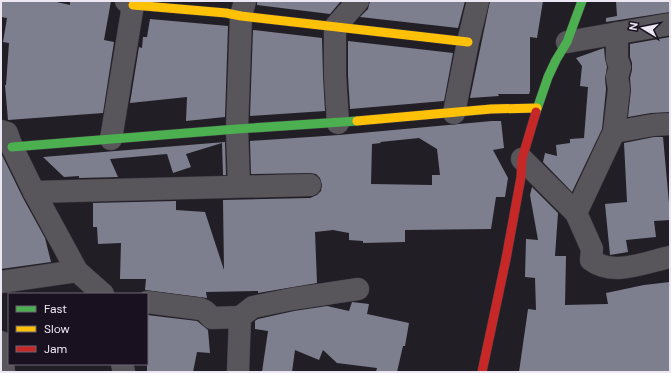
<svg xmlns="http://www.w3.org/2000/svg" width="671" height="373" font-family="'DM Sans',sans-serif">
  <rect width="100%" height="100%" fill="#221e26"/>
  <g fill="#7e7f8e" fill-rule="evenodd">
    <polygon points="1,1 52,1 70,5 70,1 111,1 104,40 114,42 103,113 8,120 5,85 6,85 9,43 3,42 7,18 1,17"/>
    <polygon points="257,1 341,1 330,14 257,5"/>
    <polygon points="370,1 465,1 458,28 360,17 368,9"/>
    <polygon points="490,1 543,1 537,38 530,37 530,91 529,94 498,94 499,96 470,98"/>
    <polygon points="616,1 670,1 670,12 606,22 606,18 617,16"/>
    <polygon points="150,19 228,26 225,117 186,121 187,97 130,103 139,47 142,48 143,37 147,37"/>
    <polygon points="253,30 322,38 323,76 325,111 250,116"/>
    <polygon points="670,37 670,112 651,113 628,117 631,90 630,78 632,70 632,63 630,57 630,44"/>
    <polygon points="348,41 453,53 444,101 350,109 348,75"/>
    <polygon points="604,48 605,59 607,67 605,79 606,89 602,129 572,192 543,162 545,153 557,156 556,145 570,143 570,139 584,138 588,87 580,86 582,66 576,58"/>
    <path d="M492 121H501L504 148 493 150 508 178 505 197H496L491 229 405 230V242L363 243V241L349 240V233L333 230 315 232 317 283 258 293V291L206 292 207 298 145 290 146 279H120L121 243 98 244 97 227H93V203L176 201V210L205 212 224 270 223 200 310 198 317 195 321 191 322 185 320 178 316 174 310 173 251 174 250 141 339 135ZM419 138 437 149 440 175H432V185L371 184 372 144 381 143 380 142Z"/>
    <polygon points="654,137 663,137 669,203 670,203 670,220 654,221 656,237 626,240 628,252 610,255 605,204 627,202 624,143"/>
    <polygon points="225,142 226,175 223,175 222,143 186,154 191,167 173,173 167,154 110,159 118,177 79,178 79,176 64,177 43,157"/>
    <polygon points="1,153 23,198 45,238 51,262 1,269"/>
    <polygon points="532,187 558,213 555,256 566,256 565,305 608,304 606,293 644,285 670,282 670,372 519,372 528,309 536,310 535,278 525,277 526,239 538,240 530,195"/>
    <polygon points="352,302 369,304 367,314 409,323 405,346 403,346 397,372 376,372 377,368 337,363 323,350 319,360 295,350 292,372 262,372 268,331 255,329 255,321 258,319 294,311 327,306 349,311"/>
    <polygon points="147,315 197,321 208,330 210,353 197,352 193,372 147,371"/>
  </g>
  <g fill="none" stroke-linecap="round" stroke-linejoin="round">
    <g stroke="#3d3840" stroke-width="23">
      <g id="street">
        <polyline points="567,42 670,24"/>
        <polyline points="454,113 468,42 478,1"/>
        <polyline points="338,123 335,75 335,27 358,1"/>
        <polyline points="1,131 7,133 12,147 34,192 77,271 103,294"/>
        <polyline points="614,132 619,89 617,77 620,67 617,59 617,33"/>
        <polyline points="111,139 133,5 126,1"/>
        <path d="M522 159 576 213 592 249 591 260C613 277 646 262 670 257"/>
        <polyline points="239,186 237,129 241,16 245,1"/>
        <polyline points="34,192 310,185"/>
        <polyline points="576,213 614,132 653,125 670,124"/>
        <polyline points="1,282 77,271"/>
        <polyline points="147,302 201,309 205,311 212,318 240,317 238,372"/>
        <polyline points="240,317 253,307 292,299 358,289"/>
        <polyline points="1,342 4,372"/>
        <polyline points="122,364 124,372"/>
      </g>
    </g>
    <g stroke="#3d3840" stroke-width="10">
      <g id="fast">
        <polyline points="536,112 548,77 556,60 567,42 582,1"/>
        <polyline points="12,147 237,129 357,121"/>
      </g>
    </g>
    <g stroke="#3d3840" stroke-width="10">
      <g id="slow">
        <polyline points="133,5 226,13 241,16 468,42"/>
        <polyline points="357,121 491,109 537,108"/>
      </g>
    </g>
    <g stroke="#3d3840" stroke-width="10">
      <polyline id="jam" points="482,372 506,259 521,177 522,159 536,112"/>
    </g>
    <use href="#street" stroke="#58555b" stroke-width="22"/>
    <use href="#fast" stroke="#4caf50" stroke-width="9"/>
    <use href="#slow" stroke="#ffc107" stroke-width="9"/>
    <use href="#jam" stroke="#c62828" stroke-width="9"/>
  </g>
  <rect width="671" height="373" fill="none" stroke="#ece7f2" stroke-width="4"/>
  <rect x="8" y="293" width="140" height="72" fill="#191120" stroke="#6d6774"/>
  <rect x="16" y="306" width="20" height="6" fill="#4caf50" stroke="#6d6774"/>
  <text x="44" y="313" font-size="12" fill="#ece7f2">Fast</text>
  <rect x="16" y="326" width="20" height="6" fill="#ffc107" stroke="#6d6774"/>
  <text x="44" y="333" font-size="12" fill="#ece7f2">Slow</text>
  <rect x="16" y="346" width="20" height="6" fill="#c62828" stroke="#6d6774"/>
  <text x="44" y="353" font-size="12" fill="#ece7f2">Jam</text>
  <g transform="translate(643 28) rotate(280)" stroke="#191120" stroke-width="3" paint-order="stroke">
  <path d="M0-3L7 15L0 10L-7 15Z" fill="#ece7f2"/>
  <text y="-6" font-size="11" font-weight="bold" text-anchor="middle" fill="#ece7f2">N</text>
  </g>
</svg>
